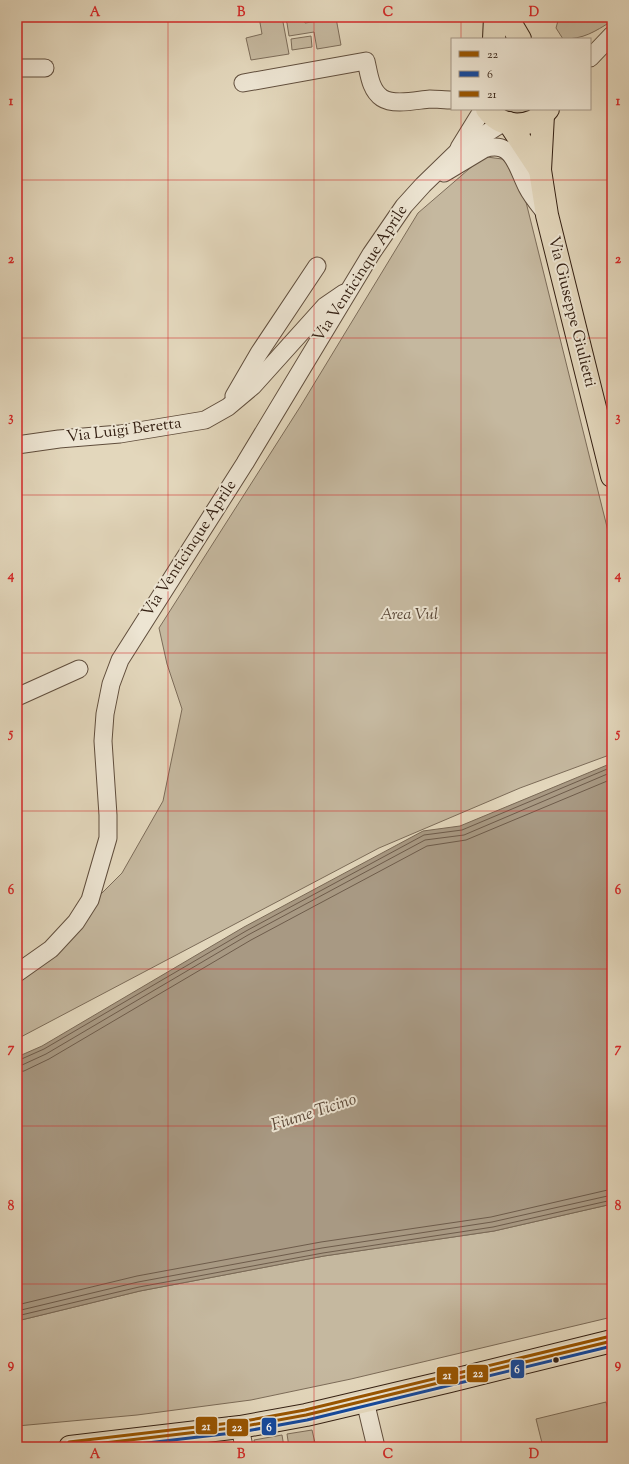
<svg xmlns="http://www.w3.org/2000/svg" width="629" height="1464" font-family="'Sorts Mill Goudy',serif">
  <rect width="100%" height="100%" fill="#e3d7bc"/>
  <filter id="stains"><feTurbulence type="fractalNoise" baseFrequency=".005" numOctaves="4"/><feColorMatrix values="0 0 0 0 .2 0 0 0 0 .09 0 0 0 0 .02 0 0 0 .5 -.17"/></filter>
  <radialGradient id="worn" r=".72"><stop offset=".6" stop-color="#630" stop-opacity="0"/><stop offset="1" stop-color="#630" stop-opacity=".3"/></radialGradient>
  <g fill="#c5b89f" stroke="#7c6c59">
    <path d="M259 17C266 17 271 20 279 20L283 22 289 54 251 60 246 38 262 34Z"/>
    <polygon points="283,17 294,17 295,21 304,20 305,23 336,18 341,45 317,49 314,32 289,36 287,23"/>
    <path d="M559 17H612V21C594 32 584 39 563 39L556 28Z"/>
    <polygon points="311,36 312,47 292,50 291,39"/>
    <path d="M505 109H533C523 114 515 115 505 109Z"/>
    <polygon points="487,157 502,159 516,172 523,190 612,547 612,754 520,788 379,848 17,1039 17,978 122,873 163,801 182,709 167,664 159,628 300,407 418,213 476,163"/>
    <polygon points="612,1204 612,1317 351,1379 251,1400 137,1415 17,1426 17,1321 140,1291 324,1256 494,1231"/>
    <polygon points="606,1402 612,1425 612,1447 543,1447 536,1419"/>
    <polygon points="312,1430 316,1447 289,1447 287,1434"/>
    <polygon points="282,1435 284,1447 255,1447 254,1440"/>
  </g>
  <polygon fill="#a89983" stroke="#7a6956" points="612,763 612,1204 494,1231 324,1256 140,1291 17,1321 17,1057 42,1046 244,927 423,831 460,826"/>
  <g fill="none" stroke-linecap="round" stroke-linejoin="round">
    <g stroke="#6e5c4b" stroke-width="1">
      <polyline points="17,1061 44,1049 246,931 424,835 462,830 612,767"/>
      <polyline points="17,1066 22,1065 46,1054 248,935 425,840 464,835 612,772"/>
      <polyline points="17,1072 24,1071 49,1059 251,940 427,846 466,840 612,779"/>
      <polyline points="17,1305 137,1276 321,1242 491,1217 612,1189"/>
      <polyline points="17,1311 138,1282 322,1248 492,1222 612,1195"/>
      <polyline points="17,1316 139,1287 323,1253 493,1227 612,1200"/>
    </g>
    <g stroke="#604e3d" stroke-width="19">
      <g id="minor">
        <polyline points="590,58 612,35"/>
        <polyline points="17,68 45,68"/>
        <path d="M243 83 366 61C369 73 370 90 382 98 394 106 417 100 430 99 437 99 445 100 452 100"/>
        <polyline points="459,148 483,109"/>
        <path d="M444 173 484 149C513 139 517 168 527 187 532 197 540 206 547 215"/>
        <polyline points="234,396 259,353 317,266"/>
        <polyline points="17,445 59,439 120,434 205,420 228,407 253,386 325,306 344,293"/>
        <polyline points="17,697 79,669"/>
        <polyline points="17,973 51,949 76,922 90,900 108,838 108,815 103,741 105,714 111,684 120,660 245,463 371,254 404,206 423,185 457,152 504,122"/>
        <polyline points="365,1401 376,1447"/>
        <polyline points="240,1427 244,1447"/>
      </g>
    </g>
    <g stroke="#342013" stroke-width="24">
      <g id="major">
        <polyline points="507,17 520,39"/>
        <polyline points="494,39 495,17"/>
        <path d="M487 109C503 130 532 129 548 109"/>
        <polyline points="543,115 540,170 547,215 612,476"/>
        <polyline points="509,123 540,170"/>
        <polyline points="70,1447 240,1427 306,1415 450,1381 612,1341"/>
      </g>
    </g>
    <use href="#minor" stroke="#ede5d3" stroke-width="17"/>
    <use href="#major" stroke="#e3d7bc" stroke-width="22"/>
    <g stroke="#ede5d3" stroke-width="6">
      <polyline id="bus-1" points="70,1447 240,1427 306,1415 612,1341"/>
    </g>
    <g stroke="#ede5d3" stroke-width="6">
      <polyline id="bus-2" points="113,1447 241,1432 307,1420 612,1346"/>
    </g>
    <g stroke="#ede5d3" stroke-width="6">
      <polyline id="bus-3" points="69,1442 239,1422 305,1410 611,1336"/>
    </g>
    <use href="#bus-1" stroke="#950" stroke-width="3"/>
    <use href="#bus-2" stroke="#13499f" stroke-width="3"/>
    <use href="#bus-3" stroke="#950" stroke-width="3"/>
  </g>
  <path fill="none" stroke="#d62828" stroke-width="1" stroke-opacity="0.55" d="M168 17V1447M314 17V1447M461 17V39M461 109V1447M17 180H612M17 338H612M17 495H612M17 653H612M17 811H612M17 969H612M17 1126H612M17 1284H612"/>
  <circle fill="#342013" stroke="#ede5d3" stroke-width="1.5" cx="556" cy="1360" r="3.5"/>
  <g text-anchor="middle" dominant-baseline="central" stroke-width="4" stroke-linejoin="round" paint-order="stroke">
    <g font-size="16" fill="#342013" stroke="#ede5d3">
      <text transform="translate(361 274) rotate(-57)">Via Venticinque Aprile</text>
      <text transform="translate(571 312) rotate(76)">Via Giuseppe Giulietti</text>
      <text transform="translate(124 431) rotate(-7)">Via Luigi Beretta</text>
      <text transform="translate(190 549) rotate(-57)">Via Venticinque Aprile</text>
    </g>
    <g font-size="16" font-style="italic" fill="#584636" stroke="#ede5d3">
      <text x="409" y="615">Area Vul</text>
    </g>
    <g font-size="17" font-style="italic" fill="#5d4a3a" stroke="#ede5d3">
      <text transform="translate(314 1113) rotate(-18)">Fiume Ticino</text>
    </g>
  </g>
  <g stroke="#ede5d3" stroke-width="1.5">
    <rect x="510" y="1359" width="15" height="20" rx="4" fill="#13499f"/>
    <rect x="466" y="1364" width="23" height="19" rx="4" fill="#950"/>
    <rect x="436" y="1366" width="23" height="19" rx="4" fill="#950"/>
    <rect x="195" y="1416" width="23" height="19" rx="4" fill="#950"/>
    <rect x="261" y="1417" width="16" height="19" rx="4" fill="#13499f"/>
    <rect x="226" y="1418" width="23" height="19" rx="4" fill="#950"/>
  </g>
  <g font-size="11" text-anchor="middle" font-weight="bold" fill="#fff">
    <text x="517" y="1373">6</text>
    <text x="478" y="1377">22</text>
    <text x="447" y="1379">21</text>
    <text x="206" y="1430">21</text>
    <text x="269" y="1431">6</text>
    <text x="237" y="1431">22</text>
  </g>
  <rect width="629" height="1464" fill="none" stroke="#e3d7bc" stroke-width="44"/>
  <rect x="451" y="38" width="140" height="72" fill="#ede5d3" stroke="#a39686"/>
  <rect x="459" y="51" width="20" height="6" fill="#995500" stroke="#a39686"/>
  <text x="487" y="58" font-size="12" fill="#342013">22</text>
  <rect x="459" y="71" width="20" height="6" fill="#13499f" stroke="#a39686"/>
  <text x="487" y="78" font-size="12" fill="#342013">6</text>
  <rect x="459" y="91" width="20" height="6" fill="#995500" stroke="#a39686"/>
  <text x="487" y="98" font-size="12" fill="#342013">21</text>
  <rect x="22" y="22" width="585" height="1420" fill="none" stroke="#d62828" stroke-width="1.5"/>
  <g font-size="13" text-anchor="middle" font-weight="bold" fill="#d62828">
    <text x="95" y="16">A</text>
    <text x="241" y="16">B</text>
    <text x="388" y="16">C</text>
    <text x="534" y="16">D</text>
    <text x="11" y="105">1</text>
    <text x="618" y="105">1</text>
    <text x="11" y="263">2</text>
    <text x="618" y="263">2</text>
    <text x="11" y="421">3</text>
    <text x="618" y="421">3</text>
    <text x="11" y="579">4</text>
    <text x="618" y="579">4</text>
    <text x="11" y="737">5</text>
    <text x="618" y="737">5</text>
    <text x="11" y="894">6</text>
    <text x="618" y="894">6</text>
    <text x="11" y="1052">7</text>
    <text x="618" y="1052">7</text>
    <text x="11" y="1210">8</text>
    <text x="618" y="1210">8</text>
    <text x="11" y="1368">9</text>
    <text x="618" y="1368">9</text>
    <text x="95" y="1458">A</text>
    <text x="241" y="1458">B</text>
    <text x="388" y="1458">C</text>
    <text x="534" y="1458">D</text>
  </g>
  <rect width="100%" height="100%" filter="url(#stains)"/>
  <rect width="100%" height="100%" fill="url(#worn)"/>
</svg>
